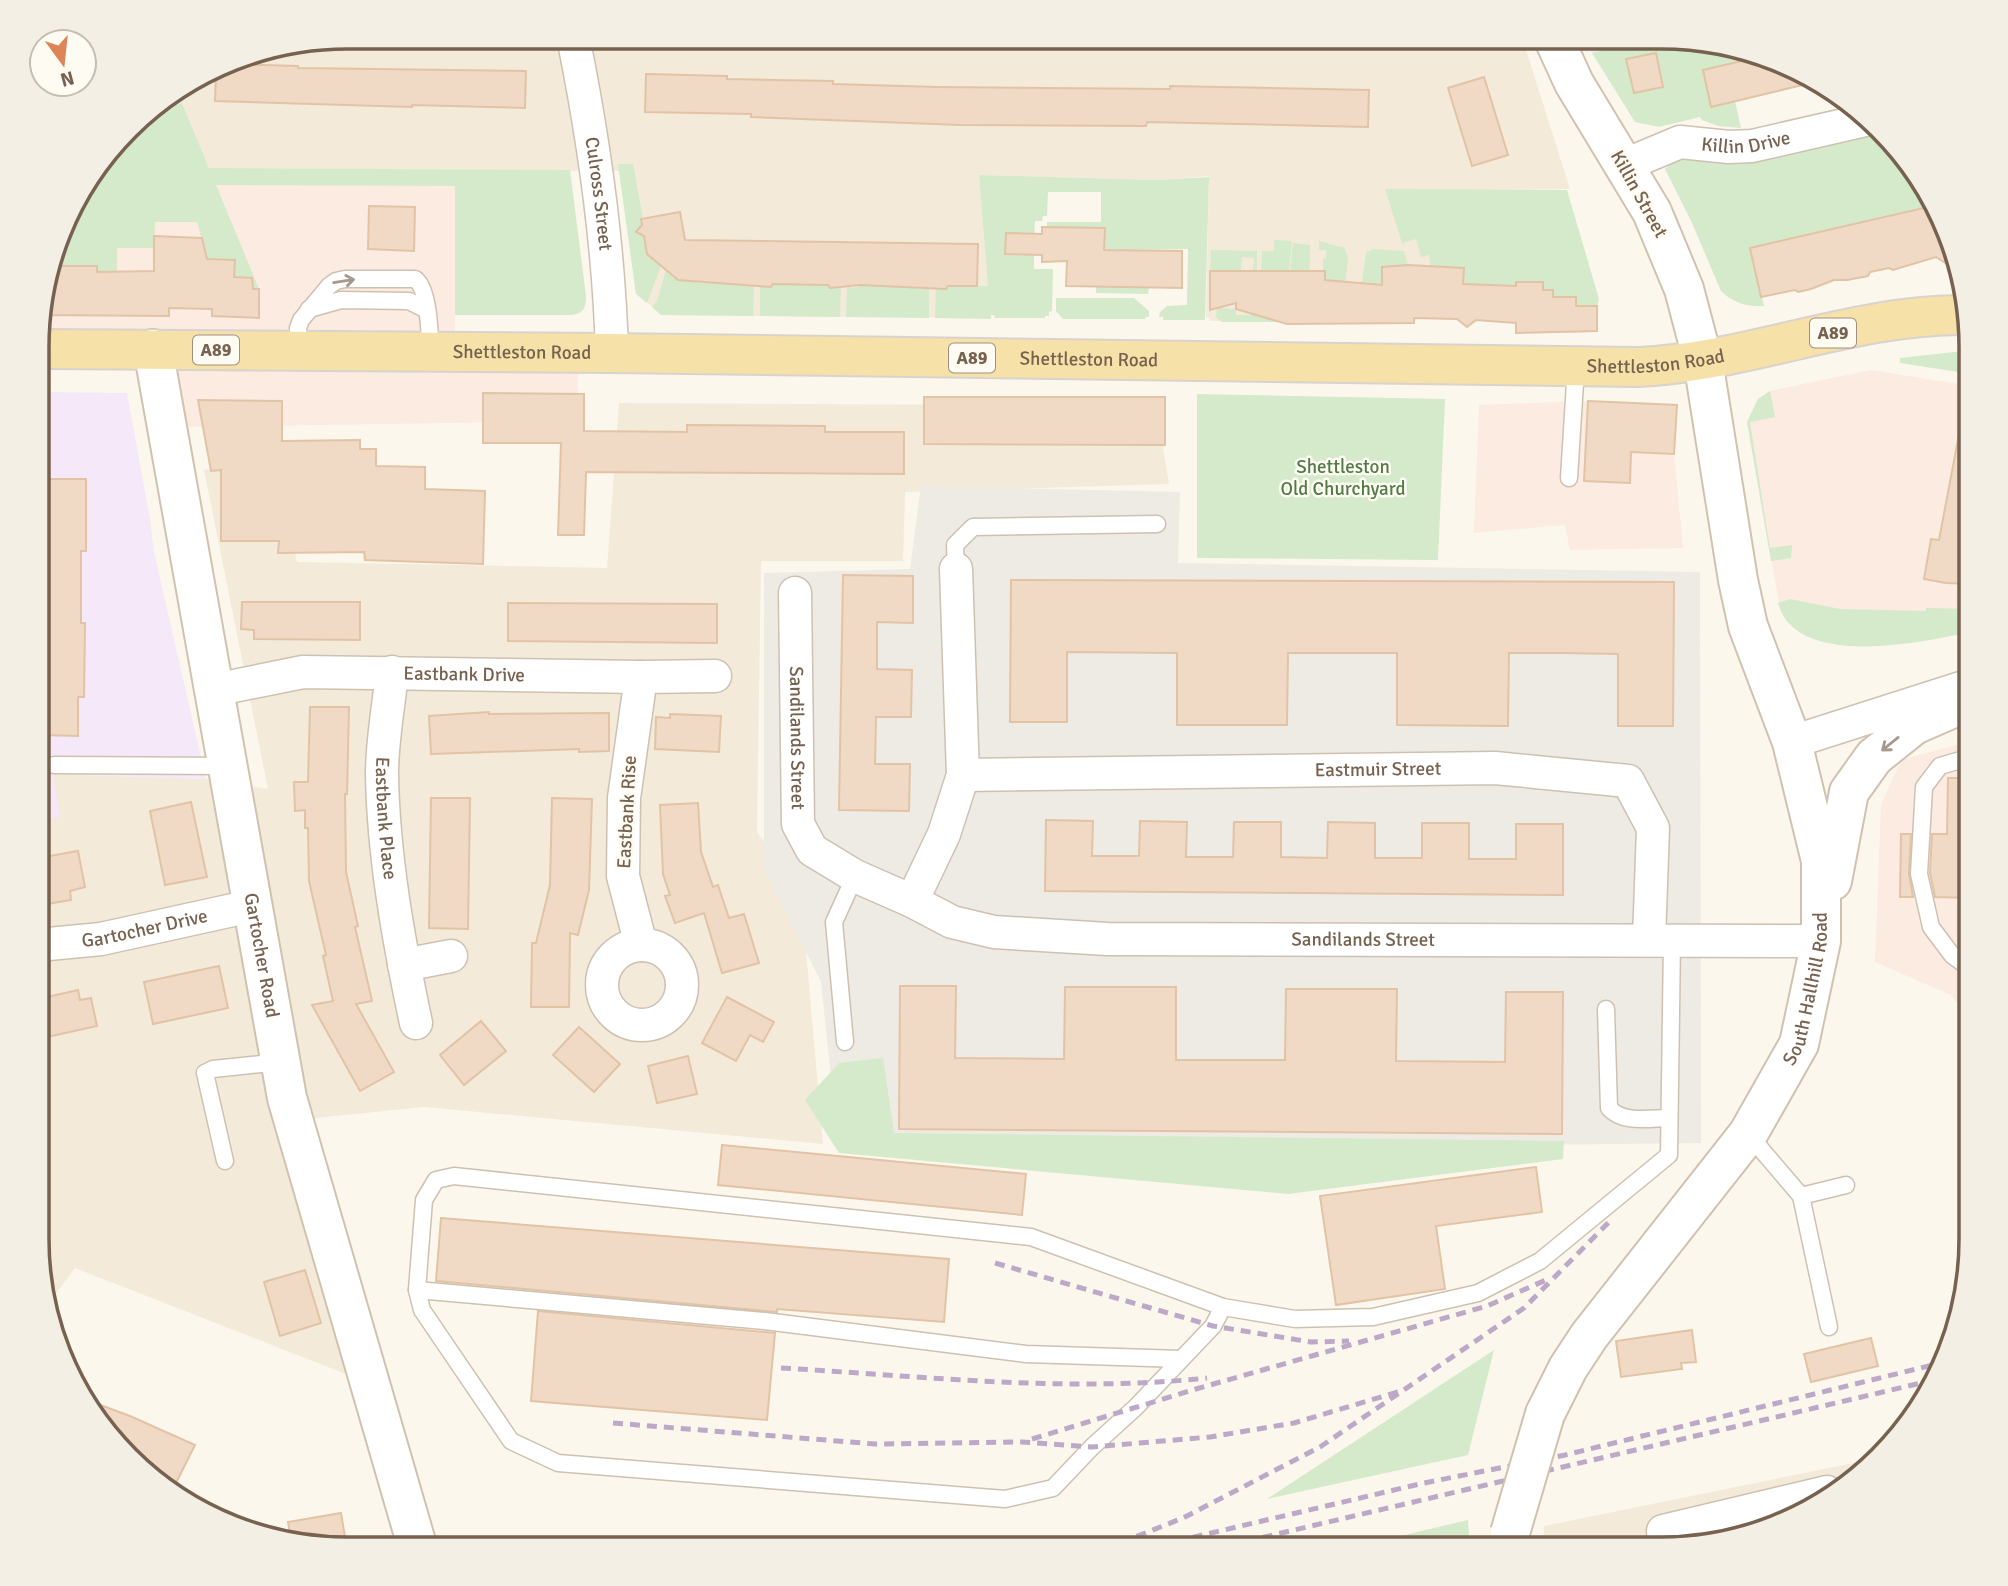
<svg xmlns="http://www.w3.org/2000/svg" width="2008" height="1586" font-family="Signika,sans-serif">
  <rect width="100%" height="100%" fill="#fcf7ec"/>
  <g fill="#f3eada">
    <polygon points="347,37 1522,37 1570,189 1485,190 1515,297 1479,321 1415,318 1414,322 1209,321 1210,318 1206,317 1209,176 1155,180 979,175 991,318 662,315 636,293 619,171 209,168 182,103 139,118 143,113 247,53"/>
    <polygon points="619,403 1156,406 1169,484 905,492 903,561 761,561 757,832 801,893 823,1144 424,1107 276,1122 356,1378 75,1268 49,1303 37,1260 38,820 59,816 52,774 206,779 268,789 204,470 274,461 297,562 607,568"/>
    <polygon points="1873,1459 1780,1526 1661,1549 1543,1549 1544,1526"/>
  </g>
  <g fill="#fbebe0">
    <polygon points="216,185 455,186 455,356 578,360 578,421 180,427 160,343 39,345 39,306 97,290 83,223 230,221"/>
    <polygon points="1871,370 1971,386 1971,632 1779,603 1747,422 1758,399 1770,391"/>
    <polygon points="1588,401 1677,405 1674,454 1683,548 1570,550 1565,525 1474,533 1479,405"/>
    <polygon points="1971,741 1971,1020 1951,995 1875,962 1881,805 1901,760"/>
  </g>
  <polygon fill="#eeeae4" points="921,486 1180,492 1178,563 1700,572 1701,1143 839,1153 821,982 764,868 764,573 910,569"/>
  <g fill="#f4e8f9">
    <polygon points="1584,37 1655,37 1592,53"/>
    <polygon points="39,392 127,393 150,519 154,552 206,779 53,774 60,817 38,820"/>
  </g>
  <g fill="#d4eaca" fill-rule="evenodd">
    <path d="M1655 37H1681L1763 56 1703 71 1711 106 1735 101 1741 128 1718 126 1702 120 1700 117 1659 127 1635 122 1592 53ZM1656 53 1663 86 1634 93 1626 59Z"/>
    <path d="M182 103 209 168 570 170 586 296C586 308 584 313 572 315H455V186L216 185 259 289H253L252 278 214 284 197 222H155L154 248H117V271L97 272 96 266H53L78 192 138 118Z"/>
    <path d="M1877 129 1880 133 1873 136 1881 134 1932 206 1750 248 1764 306C1747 307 1733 303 1721 291L1692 223 1665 169 1677 159Z"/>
    <polygon points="618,164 633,164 643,219 641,220 641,234 644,236 647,254 661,266 647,303 636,294"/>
    <polygon points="979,175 1155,180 1209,177 1205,320 1163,320 1163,317 1159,317 1160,312 1167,306 1187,305 1188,249 1104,250 1104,228 1047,228 1047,222 1101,222 1101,192 1048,192 1047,216 1043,216 1042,221 1035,221 1034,242 1032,242 1031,234 1006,233 1005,254 1031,255 1034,247 1034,269 1053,269 1052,311 1049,312 1049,316 1045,316 1045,318 995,318 994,315 991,315 991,319 935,318 936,286 946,289 948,286 988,286"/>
    <polygon points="1385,189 1567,190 1599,299 1597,306 1576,306 1553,297 1553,290 1543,290 1542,282 1516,282 1516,320 1479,318 1481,285 1463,284 1464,268 1432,283 1429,255 1421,257 1416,239 1402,243"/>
    <polygon points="1274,240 1292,241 1289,271 1261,271 1262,251 1274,251"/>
    <polygon points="1319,241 1344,248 1348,257 1346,280 1344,282 1323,281 1323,259 1326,258 1326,250 1319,250"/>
    <polygon points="1293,243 1310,245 1309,281 1290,272"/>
    <polygon points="1373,249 1404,251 1412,279 1382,291 1361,289 1366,253"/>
    <polygon points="1211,250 1257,251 1257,271 1253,271 1254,258 1242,257 1241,271 1210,271"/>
    <polygon points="666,270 678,280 696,280 698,283 705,283 707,280 713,280 713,283 741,284 743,286 754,284 753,316 661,315 652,307 657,301"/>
    <polygon points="760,284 771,287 773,284 828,285 830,288 841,285 840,317 760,316"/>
    <path d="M847 285 852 288C855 288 859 286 862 285 882 280 906 288 925 289L929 286V318L846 317Z"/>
    <polygon points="1096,287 1149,287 1148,294 1096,293"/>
    <polygon points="1056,298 1134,298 1149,311 1149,317 1146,317 1145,319 1063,319 1056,311"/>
    <polygon points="1217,308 1236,309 1236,315 1258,315 1287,322 1222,322 1216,317"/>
    <polygon points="1953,352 1971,352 1971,374 1900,363 1900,358"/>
    <polygon points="1770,391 1775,417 1750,422 1770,548 1792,545 1791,558 1771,561 1747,422 1758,399"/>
    <polygon points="1197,394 1445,399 1438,560 1197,558"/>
    <path d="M1790 599 1840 609 1926 611V608L1971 609V632C1922 642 1796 670 1778 603Z"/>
    <polygon points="883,1058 894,1133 1564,1141 1563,1159 1288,1194 839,1153 805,1100 839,1063"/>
    <polygon points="1494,1350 1468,1455 1267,1499"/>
    <polygon points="1795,1515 1780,1526 1692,1542"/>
    <polygon points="1468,1520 1470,1549 1345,1549"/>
  </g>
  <g fill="#f0dac5" stroke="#e2c3a6" stroke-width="2">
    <polygon points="1656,53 1663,87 1634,93 1626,59"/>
    <polygon points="1763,56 1780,60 1815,82 1711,107 1703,70"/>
    <polygon points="228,64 298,66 298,68 526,71 525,108 412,105 412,107 215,101 216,71"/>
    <polygon points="646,74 727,76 727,79 833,81 833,84 938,87 1170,89 1170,86 1369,90 1368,127 1147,122 1146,126 961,125 751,117 751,114 645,112"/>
    <polygon points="1484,77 1508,155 1472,166 1448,88"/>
    <polygon points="369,206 415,207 414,251 368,249"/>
    <polygon points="1932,206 1948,228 1956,270 1936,257 1893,270 1889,268 1870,272 1868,276 1847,280 1834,280 1811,289 1798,292 1795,290 1761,297 1750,248"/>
    <polygon points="680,212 685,240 978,244 977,286 948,286 946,289 860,285 830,288 828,285 773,284 771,287 678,280 647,254 644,236 636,232 642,225 641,219"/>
    <polygon points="1042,227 1105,228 1104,250 1182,251 1182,288 1066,286 1067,261 1042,262 1042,255 1005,254 1006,233 1042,234"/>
    <polygon points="154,236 202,238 207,259 235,260 234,277 252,278 253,289 259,289 259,318 212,316 212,309 169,308 169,316 39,315 39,306 53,266 97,266 97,272 154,271"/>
    <polygon points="1408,265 1464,268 1463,284 1516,286 1516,282 1543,282 1543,290 1553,290 1553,297 1576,297 1576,306 1597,306 1597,331 1516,333 1516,323 1476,320 1467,327 1457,319 1414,318 1414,323 1287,324 1236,309 1236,303 1210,310 1210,271 1325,271 1325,280 1382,285 1382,267"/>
    <polygon points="483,393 584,394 584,431 687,432 687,425 825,426 825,432 904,432 904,474 586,472 584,535 558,535 561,443 483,443"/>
    <polygon points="924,397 1165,397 1165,445 924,444"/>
    <polygon points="198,400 282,401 282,441 360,440 360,449 376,449 376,466 425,467 425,489 485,491 483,564 365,560 364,552 278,553 279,541 221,541 221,470 211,471"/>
    <polygon points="1588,401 1677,405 1674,454 1631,452 1630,483 1584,481"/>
    <polygon points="1960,429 1971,430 1971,584 1946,583 1924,579 1931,539 1939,540"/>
    <polygon points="39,479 86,479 86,551 81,551 81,623 85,623 84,697 78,697 78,736 39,735"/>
    <polygon points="843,575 913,576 913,623 877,622 877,669 912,670 911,717 876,717 875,764 910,764 909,811 839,810"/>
    <polygon points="1011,580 1674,582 1673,726 1618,726 1618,654 1563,653 1509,653 1508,726 1397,725 1397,653 1288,653 1287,725 1177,725 1177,653 1067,652 1067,722 1010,722"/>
    <polygon points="242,602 360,602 360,640 254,639 254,630 241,629"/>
    <polygon points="508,603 717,604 717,643 508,641"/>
    <polygon points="310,707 349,707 347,794 345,794 346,872 358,926 355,927 372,1001 356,1004 394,1072 360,1091 312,1005 333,1001 323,956 326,955 309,881 308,828 305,828 305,810 295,811 294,782 308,782"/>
    <polygon points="489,712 489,714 609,713 609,751 579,752 579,749 431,754 429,716"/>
    <polygon points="670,714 721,716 719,752 655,749 656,717 670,718"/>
    <polygon points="1948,778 1971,778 1971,898 1935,897 1930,873 1932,834 1947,834"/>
    <polygon points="431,798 470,798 468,929 429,928"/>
    <polygon points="552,798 592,799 589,890 578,935 570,933 569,1007 531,1007 532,943 536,943 550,885"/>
    <polygon points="191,802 207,877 165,885 150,811"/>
    <polygon points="698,803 701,852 713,887 718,885 729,918 744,914 759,963 722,973 704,913 675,923 665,896 670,895 663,874 660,805"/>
    <polygon points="1046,820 1093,821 1092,856 1139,856 1140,821 1187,822 1186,857 1233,857 1234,822 1281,822 1281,857 1327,858 1328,822 1375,823 1375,858 1422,858 1422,823 1469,823 1469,859 1516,859 1516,824 1563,824 1563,895 1045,891"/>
    <polygon points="1901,834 1911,834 1909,874 1913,897 1900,897"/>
    <polygon points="78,851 85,887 70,891 71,900 47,904 45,896 38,897 38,858"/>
    <polygon points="219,966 228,1008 153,1024 144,982"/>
    <polygon points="900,986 956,986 955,1058 1064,1059 1065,987 1176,987 1176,1060 1285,1060 1286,989 1397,989 1396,1061 1505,1062 1506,992 1563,992 1562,1134 899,1129"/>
    <polygon points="78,990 80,1000 91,998 97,1026 38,1039 38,999"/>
    <polygon points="727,997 774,1022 763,1042 750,1035 736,1061 702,1043"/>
    <polygon points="481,1021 506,1051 464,1085 440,1055"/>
    <polygon points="579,1027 620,1064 594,1092 553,1055"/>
    <polygon points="688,1056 697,1094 657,1103 648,1066"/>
    <polygon points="722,1145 1026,1174 1022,1215 718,1185"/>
    <polygon points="1536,1167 1542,1212 1436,1226 1445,1289 1336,1305 1320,1196"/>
    <polygon points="441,1218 949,1259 944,1322 777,1309 777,1312 436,1281"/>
    <polygon points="305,1270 321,1323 280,1336 264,1282"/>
    <polygon points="538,1311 775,1333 767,1420 531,1401"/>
    <polygon points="1692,1330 1696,1362 1681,1363 1682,1369 1621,1377 1616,1341"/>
    <polygon points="1871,1338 1878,1366 1811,1382 1804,1354"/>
    <polygon points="87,1400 130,1416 195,1445 172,1491 142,1472"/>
    <polygon points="341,1513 347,1549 327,1549 291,1540 288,1522"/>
  </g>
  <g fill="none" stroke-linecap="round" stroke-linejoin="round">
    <g stroke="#cec1b1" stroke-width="19">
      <g id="lane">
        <polyline points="309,309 341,300 409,301 427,310"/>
        <path d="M299 351 298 328 301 320 329 286 336 281 345 279H415C429 288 430 335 430 352"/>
        <polyline points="1569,478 1576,367"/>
        <polyline points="956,569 955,545 973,527 1157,524"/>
        <polyline points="54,765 228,766"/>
        <polyline points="1971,969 1952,955 1931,927 1919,874 1924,787 1940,766 1971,757"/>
        <path d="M1606 1009 1609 1108C1623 1124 1650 1118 1669 1118"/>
        <polyline points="845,1042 834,922 855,876"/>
        <polyline points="1748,1134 1801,1196 1829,1327"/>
        <polyline points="225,1161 205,1073 213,1069 280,1062"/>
        <polyline points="1801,1196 1846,1185"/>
        <polyline points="417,1290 765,1321 1026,1354 1181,1359"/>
        <polyline points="1223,1307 1213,1326 1136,1407 1092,1447 1053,1488 1005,1499 558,1463 511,1441 422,1310 417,1290 424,1200 436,1180 454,1176 1031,1237 1223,1307 1295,1319 1373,1317 1478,1293 1540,1261 1669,1155 1672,940"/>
      </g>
    </g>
    <g stroke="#cec1b1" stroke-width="35">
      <g id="street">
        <path id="s1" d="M573 37C594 140 609 248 612 353"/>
        <path id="s2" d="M1625 165 1680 142 1729 147 1752 146 1870 119"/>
        <path id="s3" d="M956 569 963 775 944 834 912 901 952 922 994 932 1107 939 1821 941"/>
        <path id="s4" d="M795 593 798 824 812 850 855 876 912 901"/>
        <path id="s5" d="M392 672C389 705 382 740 382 773 383 855 399 943 416 1023"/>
        <polyline points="641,677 624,798 623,876 641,945"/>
        <path id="s6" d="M214 690 303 672 641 677 715 676"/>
        <polyline points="1792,742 1961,688"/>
        <path id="s7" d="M963 775 1495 768 1628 781 1653 828 1649 940"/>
        <path id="s8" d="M38 945 101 939 251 906"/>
        <circle cx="642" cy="985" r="40"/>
        <polyline points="404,965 451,956"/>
        <polyline points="1667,1548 1663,1531 1827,1492"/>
      </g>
    </g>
    <g stroke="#d1c2af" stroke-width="42">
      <g id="secondary">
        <path id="s9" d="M153 349 287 1098 418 1549"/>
        <polyline points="1832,881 1849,792 1874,757 1914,725 1971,700"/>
        <path id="s10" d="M1545 1414 1568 1368 1589 1336 1748 1134 1799 1044 1821 941V861L1792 742 1748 626 1738 580 1703 361 1684 289 1652 212 1574 83 1553 37"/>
      </g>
    </g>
    <g stroke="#d9d3ce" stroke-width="42">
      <g id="primary">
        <path id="s11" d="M39 349 612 353 1638 367C1749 362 1854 314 1965 315"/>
      </g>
    </g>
    <use href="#lane" stroke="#fff" stroke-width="16"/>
    <use href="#street" stroke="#fff" stroke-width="32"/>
    <use href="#secondary" stroke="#fff" stroke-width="38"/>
    <use href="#primary" stroke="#f6e1a9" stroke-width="38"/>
    <g stroke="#bca9c7" stroke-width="5" stroke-dasharray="10 7" stroke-linecap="butt">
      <polyline points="995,1263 1213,1326 1311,1342 1349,1341"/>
      <path d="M781 1368C922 1376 1066 1393 1207 1378"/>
      <polyline points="613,1423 875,1444 1022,1442 1092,1447 1210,1437 1294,1423 1401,1391"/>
      <polyline points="1032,1439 1196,1389 1487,1306 1546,1280"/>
      <polyline points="1105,1549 1183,1518 1320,1447 1524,1308 1609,1222"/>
      <polyline points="1143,1549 1424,1483 1565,1455 1945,1362"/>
      <polyline points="1213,1549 1934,1380"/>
    </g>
    <g stroke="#d1c2af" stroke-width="42" stroke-linecap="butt">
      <polyline id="secondary-bridge" points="1510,1533 1545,1414"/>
    </g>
    <use href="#secondary-bridge" stroke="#fff" stroke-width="38"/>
  </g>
  <defs><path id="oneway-shaft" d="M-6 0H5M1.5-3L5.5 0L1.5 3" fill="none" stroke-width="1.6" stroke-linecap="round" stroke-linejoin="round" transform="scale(1.75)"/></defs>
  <g stroke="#a7988d">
    <use href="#oneway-shaft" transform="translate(344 281) rotate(-9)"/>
    <use href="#oneway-shaft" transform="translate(1890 744) rotate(141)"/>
  </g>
  <g text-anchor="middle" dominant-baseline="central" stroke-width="5" stroke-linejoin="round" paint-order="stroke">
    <g fill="#fefbf2" stroke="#a08f80" stroke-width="2">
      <rect x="1810" y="318.5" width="46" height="29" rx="5"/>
      <rect x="193" y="335.5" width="46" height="29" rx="5"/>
      <rect x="949" y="343.5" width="46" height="29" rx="5"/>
    </g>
    <g font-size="18" font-weight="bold" fill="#77614f">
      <text x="1833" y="333">A89</text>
      <text x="216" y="350">A89</text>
      <text x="972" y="358">A89</text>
    </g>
    <g font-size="19" fill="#77614f" stroke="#fefbf2">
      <text stroke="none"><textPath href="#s2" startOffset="126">Killin Drive</textPath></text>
      <text transform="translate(1639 194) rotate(61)">Killin Street</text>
      <text stroke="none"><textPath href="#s1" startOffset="159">Culross Street</textPath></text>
      <text stroke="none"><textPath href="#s11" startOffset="483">Shettleston Road</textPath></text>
      <text stroke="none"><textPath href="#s11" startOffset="1050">Shettleston Road</textPath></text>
      <text stroke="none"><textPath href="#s11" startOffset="1617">Shettleston Road</textPath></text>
      <text stroke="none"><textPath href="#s6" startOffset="252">Eastbank Drive</textPath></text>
      <text stroke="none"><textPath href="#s4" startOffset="145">Sandilands Street</textPath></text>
      <text stroke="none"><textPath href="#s7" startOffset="415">Eastmuir Street</textPath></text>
      <text transform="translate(627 812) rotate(-87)">Eastbank Rise</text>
      <text stroke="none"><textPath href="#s5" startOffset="147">Eastbank Place</textPath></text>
      <text stroke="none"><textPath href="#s8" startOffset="108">Gartocher Drive</textPath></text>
      <text stroke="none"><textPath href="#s3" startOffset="800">Sandilands Street</textPath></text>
      <text stroke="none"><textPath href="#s9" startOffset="616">Gartocher Road</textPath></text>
      <text stroke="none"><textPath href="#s10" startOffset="506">South Hallhill Road</textPath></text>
    </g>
    <g font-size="19" fill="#527b47" stroke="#fefbf2">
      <text x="1343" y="467">Shettleston<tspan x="1343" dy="22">Old Churchyard</tspan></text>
    </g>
  </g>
  <path d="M0 0H2008V1586H0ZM347 49H1661A298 298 0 0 1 1959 347V1239A298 298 0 0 1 1661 1537H347A298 298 0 0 1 49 1239V347A298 298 0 0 1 347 49Z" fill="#f3efe5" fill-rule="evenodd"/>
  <path fill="none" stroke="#77614f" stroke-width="3.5" d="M347 49H1661A298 298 0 0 1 1959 347V1239A298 298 0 0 1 1661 1537H347A298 298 0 0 1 49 1239V347A298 298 0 0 1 347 49Z"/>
  <g transform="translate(63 63) rotate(165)"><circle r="33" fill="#fefbf2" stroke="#c8bdb1" stroke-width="2"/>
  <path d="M0-5L12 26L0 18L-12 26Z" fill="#de8459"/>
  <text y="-10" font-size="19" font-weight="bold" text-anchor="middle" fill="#77614f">N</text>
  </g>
</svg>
